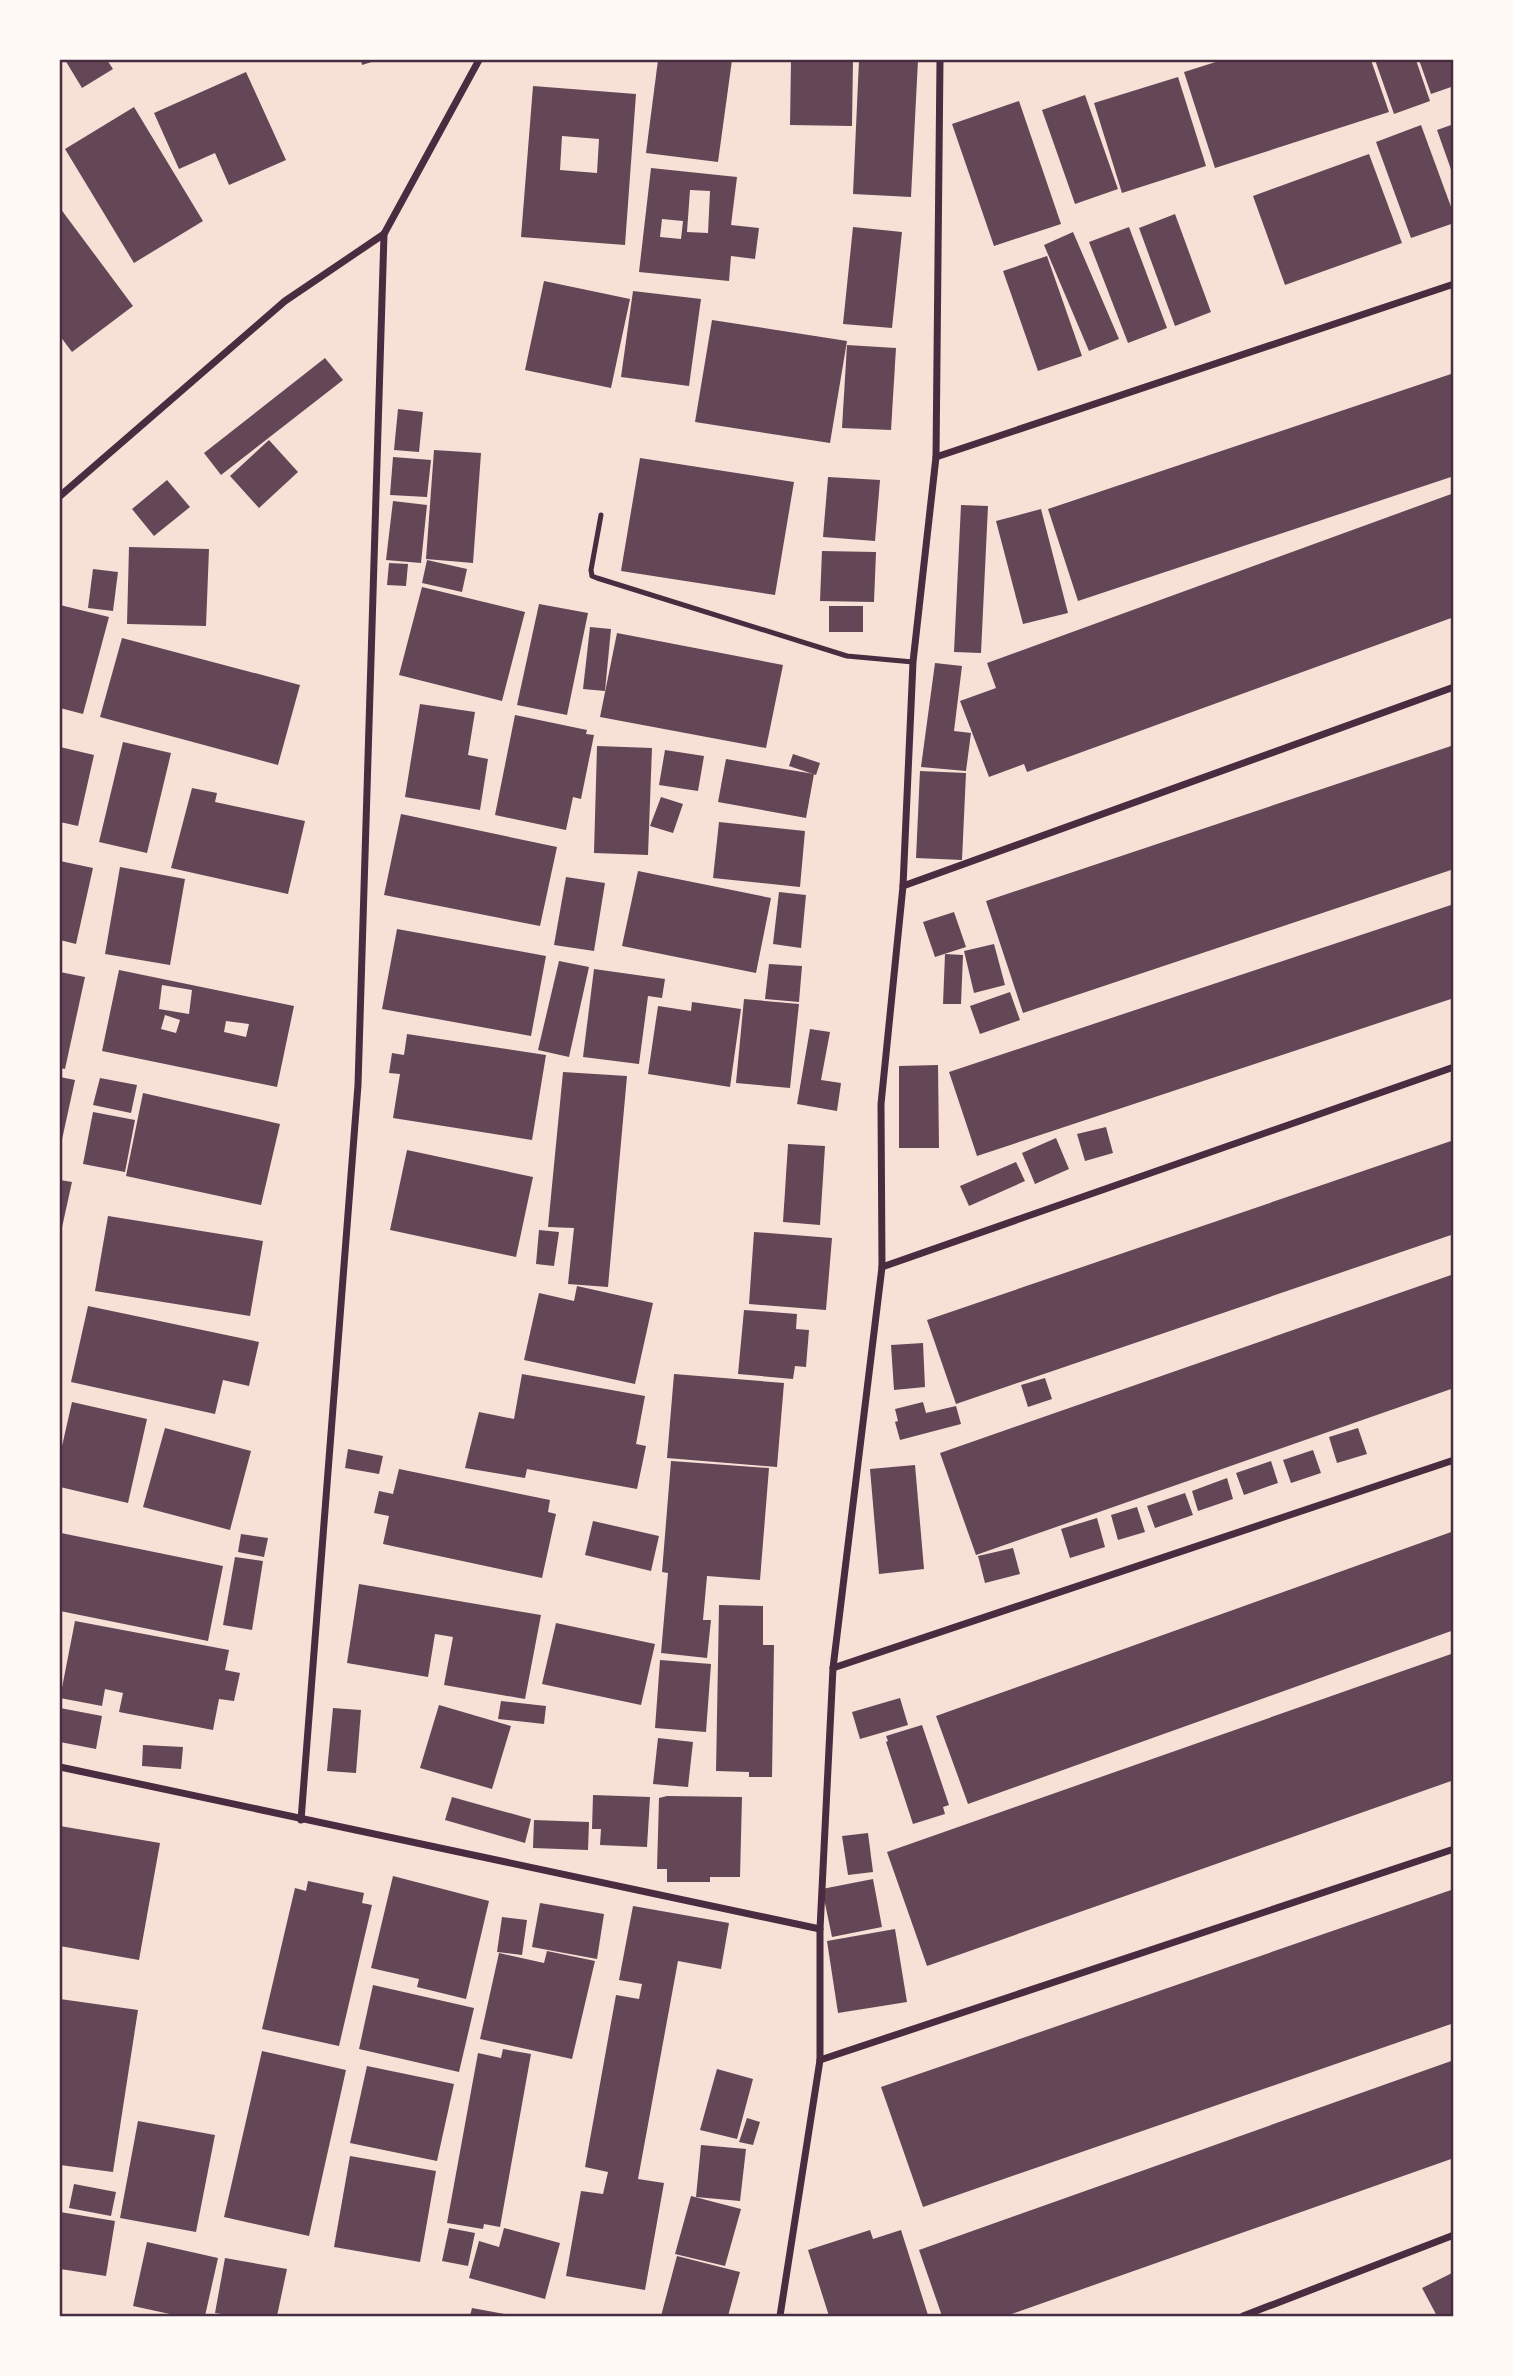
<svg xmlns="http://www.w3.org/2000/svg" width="1513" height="2376" font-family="'Fira Sans',sans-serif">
  <rect width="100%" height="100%" fill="#f7e1d7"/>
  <g fill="#644757" fill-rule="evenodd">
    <polygon points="65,60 107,60 113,69 82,88"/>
    <polygon points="361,60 378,60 362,65"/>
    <polygon points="658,60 732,60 718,162 646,153"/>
    <polygon points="791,60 853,60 852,126 790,125"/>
    <polygon points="859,60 918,60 911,197 853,194"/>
    <polygon points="1222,60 1371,60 1389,112 1215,168 1184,72"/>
    <polygon points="1375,60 1416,60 1430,101 1394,114"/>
    <polygon points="1419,60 1454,60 1454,86 1431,94"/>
    <polygon points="246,72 286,160 229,185 215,153 179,169 154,113"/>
    <polygon points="1178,77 1206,166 1122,193 1094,103"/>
    <path d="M533 86 636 94 625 245 521 237ZM562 136 599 139 597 173 560 170Z"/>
    <polygon points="1085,95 1118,189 1075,204 1042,110"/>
    <polygon points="1019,101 1061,224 994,246 952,124"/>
    <polygon points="134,107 203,221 134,263 65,149"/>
    <polygon points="1454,124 1454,175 1453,175 1437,130"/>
    <polygon points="1421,125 1454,215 1454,223 1411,238 1376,142"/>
    <polygon points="1369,154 1402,243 1285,285 1253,196"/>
    <path d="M651 168 737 177 731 225 759 228 755 259 731 256 729 281 639 272ZM690 190 710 191 708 233 687 232ZM662 219 683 221 681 239 660 237Z"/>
    <polygon points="60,208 133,306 72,352 60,336"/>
    <polygon points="1175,214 1211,312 1175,326 1139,228"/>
    <polygon points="853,227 902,232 892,328 843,324"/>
    <polygon points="1129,227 1167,328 1128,343 1089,242"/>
    <polygon points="1073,232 1119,339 1089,351 1044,245"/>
    <polygon points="1047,256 1082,356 1038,371 1003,271"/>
    <polygon points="544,281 630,299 611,388 525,370"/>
    <polygon points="633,291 701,299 689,386 621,377"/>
    <polygon points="712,320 847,341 830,443 695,422"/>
    <polygon points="847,345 896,348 891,430 842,428"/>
    <polygon points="325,358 343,380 221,475 204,453"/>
    <polygon points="1454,373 1454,476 1078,601 1048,509"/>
    <polygon points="398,409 423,412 419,452 394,450"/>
    <polygon points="269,440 298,472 259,508 230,476"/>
    <polygon points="434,450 481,453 473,563 426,559"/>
    <polygon points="393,457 431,460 427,497 390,495"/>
    <polygon points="640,458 794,482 775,595 621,571"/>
    <polygon points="828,477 880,480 875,541 823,537"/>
    <polygon points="167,480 190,507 154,536 132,509"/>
    <polygon points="1454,493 1454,617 1027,772 1024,764 989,777 960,701 996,688 987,663"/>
    <polygon points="393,501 427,505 421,563 386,560"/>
    <polygon points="961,505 988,506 981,653 954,652"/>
    <polygon points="1041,509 1068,613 1023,624 996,521"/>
    <polygon points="129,547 209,549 206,626 127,624"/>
    <polygon points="822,551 876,552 874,602 820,601"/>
    <polygon points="427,560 467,569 462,592 422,583"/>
    <polygon points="389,563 408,564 406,586 387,585"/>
    <polygon points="93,569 118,572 113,611 88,608"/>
    <polygon points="422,587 525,612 502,701 399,675"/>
    <polygon points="539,604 588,613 567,715 517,705"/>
    <polygon points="60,605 109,617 83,714 60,708"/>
    <rect x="829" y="606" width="34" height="26"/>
    <polygon points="590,627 611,629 605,691 583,689"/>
    <polygon points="617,633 783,665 766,748 600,717"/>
    <polygon points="122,638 300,685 278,765 100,717"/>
    <polygon points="935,663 962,666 954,731 971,733 966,771 921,767"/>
    <polygon points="420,704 475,712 468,755 488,759 480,810 405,797"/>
    <polygon points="515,715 587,730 586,734 594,735 581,799 573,797 566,830 495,815"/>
    <polygon points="123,742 171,753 147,853 99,842"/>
    <polygon points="1454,745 1454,869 1023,1013 986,901"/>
    <polygon points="597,746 652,748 648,855 594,853"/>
    <polygon points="60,747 94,755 78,826 60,822"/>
    <polygon points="665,750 704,756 698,791 659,785"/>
    <polygon points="793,754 820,763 816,775 789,766"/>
    <polygon points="726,759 814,774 806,818 718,802"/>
    <polygon points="920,771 966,773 962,860 916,858"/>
    <polygon points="192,788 217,793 215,802 305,821 288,894 171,868"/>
    <polygon points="661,797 683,804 673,833 650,826"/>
    <polygon points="401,814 557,847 540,926 384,895"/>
    <polygon points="719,822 805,831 800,887 713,878"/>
    <polygon points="60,861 93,868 76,944 60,940"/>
    <polygon points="120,867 185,879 170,965 105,954"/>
    <polygon points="638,871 771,898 756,973 622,946"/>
    <polygon points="566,877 605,883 594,951 554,945"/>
    <polygon points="779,892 806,895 801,948 773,944"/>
    <polygon points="1454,904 1454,998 977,1156 949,1072"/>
    <polygon points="954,912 966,947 935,957 923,922"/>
    <polygon points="397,929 546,956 531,1036 382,1009"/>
    <polygon points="994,944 1005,985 974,993 964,951"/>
    <polygon points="945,954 963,955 961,1004 943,1004"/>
    <polygon points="559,961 589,967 569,1057 538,1050"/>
    <polygon points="769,964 802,966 799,1002 765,999"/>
    <polygon points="594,969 665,979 662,998 648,996 639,1064 583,1057"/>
    <path d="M119 970 294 1006 277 1087 102 1051ZM162 985 192 990 189 1014 159 1009ZM165 1015 180 1020 176 1033 161 1029ZM226 1021 249 1024 246 1037 224 1032Z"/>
    <polygon points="60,972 85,977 65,1069 60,1068"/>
    <polygon points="1010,992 1020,1020 980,1034 970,1006"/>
    <polygon points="744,999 799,1004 790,1088 736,1083"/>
    <polygon points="692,1002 741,1009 730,1087 648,1074 658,1006 691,1011"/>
    <polygon points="810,1029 830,1032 821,1080 841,1083 837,1111 797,1104"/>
    <polygon points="407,1034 546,1055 532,1140 393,1118 400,1074 389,1073 392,1053 404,1055"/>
    <polygon points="938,1065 939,1148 899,1148 899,1066"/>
    <polygon points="563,1072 627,1076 608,1287 568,1284 574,1228 548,1227"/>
    <polygon points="60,1077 75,1080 61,1144 60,1144"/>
    <polygon points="100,1078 137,1085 131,1113 93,1105"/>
    <polygon points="143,1093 280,1124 261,1205 126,1176"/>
    <polygon points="93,1112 135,1120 125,1172 83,1164"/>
    <polygon points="1106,1127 1113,1153 1085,1161 1077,1134"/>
    <polygon points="1056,1138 1069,1169 1035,1184 1022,1153"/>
    <polygon points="1454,1140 1454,1234 956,1404 927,1320"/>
    <polygon points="788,1144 825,1146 820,1225 783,1222"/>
    <polygon points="407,1150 533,1177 516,1257 390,1230"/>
    <polygon points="1016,1162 1025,1181 969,1206 960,1186"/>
    <polygon points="60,1180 72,1182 61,1232 60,1232"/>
    <polygon points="108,1216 263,1241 250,1316 95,1291"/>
    <polygon points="539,1230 559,1232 554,1266 536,1264"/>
    <polygon points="754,1232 832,1238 826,1310 749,1304"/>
    <polygon points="1454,1274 1454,1388 976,1555 940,1453"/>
    <polygon points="577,1286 653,1303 635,1384 524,1360 539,1293 574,1301"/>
    <polygon points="88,1306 259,1342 249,1386 223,1380 215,1414 71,1382"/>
    <polygon points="744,1310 797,1314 796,1329 809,1330 806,1367 795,1366 793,1379 738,1374"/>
    <polygon points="923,1343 925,1387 894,1390 891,1345"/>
    <polygon points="522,1374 645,1396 636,1444 646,1446 637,1489 527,1469 525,1478 465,1468 479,1412 514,1419"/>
    <polygon points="674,1374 784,1383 777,1467 667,1458"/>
    <polygon points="1045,1378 1052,1399 1028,1407 1021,1385"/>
    <polygon points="72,1402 147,1419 128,1503 60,1487 60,1455"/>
    <polygon points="923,1402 926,1413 956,1406 961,1424 900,1440 895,1422 898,1421 895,1409"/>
    <polygon points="165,1428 251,1451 230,1530 143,1507"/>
    <polygon points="1358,1428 1367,1454 1337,1463 1329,1437"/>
    <polygon points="348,1449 383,1456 379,1474 345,1468"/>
    <polygon points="1313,1450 1321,1473 1291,1483 1283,1460"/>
    <polygon points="671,1461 769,1468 760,1580 707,1576 703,1620 711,1620 707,1658 661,1653 668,1573 662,1572"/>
    <polygon points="1271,1461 1278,1483 1244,1495 1236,1473"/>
    <polygon points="915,1465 924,1569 879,1574 870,1469"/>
    <polygon points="399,1469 550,1500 548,1512 556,1514 542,1578 383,1544 389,1516 374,1513 379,1491 393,1494"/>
    <polygon points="1227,1478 1233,1499 1198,1511 1192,1491"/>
    <polygon points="1185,1493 1193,1515 1155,1528 1147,1506"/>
    <polygon points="1137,1507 1145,1532 1118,1540 1111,1515"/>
    <polygon points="1097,1518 1105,1547 1070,1558 1061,1529"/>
    <polygon points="593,1521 659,1536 651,1571 585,1555"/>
    <polygon points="1454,1531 1454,1630 968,1804 936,1716"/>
    <polygon points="61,1533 223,1566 208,1641 60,1611"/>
    <polygon points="241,1534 268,1538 264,1557 238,1552"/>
    <polygon points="1013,1548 1020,1574 985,1583 978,1556"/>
    <polygon points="235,1557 263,1561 252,1630 223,1625"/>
    <polygon points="359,1584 541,1615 525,1699 444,1685 453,1637 435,1634 428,1677 347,1663"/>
    <polygon points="719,1605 763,1606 763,1645 774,1645 772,1777 749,1777 749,1772 716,1771"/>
    <polygon points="75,1621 229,1650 225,1670 240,1673 234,1701 219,1699 213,1730 119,1712 123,1693 105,1689 102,1706 60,1698"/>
    <polygon points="556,1623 655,1644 641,1705 542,1684"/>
    <polygon points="1454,1653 1454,1780 927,1966 887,1852"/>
    <polygon points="660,1660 711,1664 706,1732 655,1728"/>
    <polygon points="900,1698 908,1725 860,1739 852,1712"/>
    <polygon points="501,1701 546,1706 544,1724 498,1719"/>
    <polygon points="439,1705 511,1726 492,1789 420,1768"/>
    <polygon points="60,1708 102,1716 96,1749 60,1742"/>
    <polygon points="333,1708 361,1710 356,1773 327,1771"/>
    <polygon points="922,1725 949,1805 943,1807 945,1814 913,1824 886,1742 888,1741 886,1736"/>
    <polygon points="658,1738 693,1742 688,1787 653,1784"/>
    <polygon points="143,1745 183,1747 181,1769 142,1766"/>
    <polygon points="593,1795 650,1797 647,1847 600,1845 601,1829 592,1829"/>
    <polygon points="667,1796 742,1797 740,1877 710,1877 710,1882 667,1882 667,1869 657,1869 659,1798"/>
    <polygon points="452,1797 531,1819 525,1843 445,1820"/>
    <polygon points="534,1820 589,1822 588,1850 533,1848"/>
    <polygon points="60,1826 160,1843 139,1960 60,1946"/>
    <polygon points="868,1833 873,1872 848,1875 842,1836"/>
    <polygon points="393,1876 489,1901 466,1999 417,1987 419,1979 371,1968"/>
    <polygon points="873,1879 882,1927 832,1937 822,1889"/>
    <polygon points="308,1881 364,1893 362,1903 372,1905 339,2046 262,2029 295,1888 306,1891"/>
    <polygon points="1454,1889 1454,2023 923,2207 881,2087"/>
    <polygon points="540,1903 604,1914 597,1959 532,1947"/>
    <polygon points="633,1906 729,1923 721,1969 678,1961 638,2179 664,2183 645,2290 566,2276 581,2191 603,2194 608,2172 585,2167 616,1995 639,1999 642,1984 619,1980"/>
    <polygon points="502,1917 527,1920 522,1955 497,1952"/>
    <polygon points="895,1929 907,2002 838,2013 827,1941"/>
    <polygon points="547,1951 595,1961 572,2059 480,2039 499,1953 544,1963"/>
    <polygon points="373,1985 474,2008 459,2072 359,2049"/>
    <polygon points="60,1999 138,2010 113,2172 60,2165"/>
    <polygon points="503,2049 531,2054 500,2227 484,2224 483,2229 447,2223 478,2053 501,2058"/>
    <polygon points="262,2051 346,2070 309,2236 224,2217"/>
    <polygon points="1454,2060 1454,2158 1006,2316 942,2316 919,2250"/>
    <polygon points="367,2066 454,2084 437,2161 350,2143"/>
    <polygon points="717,2069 753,2079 737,2139 700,2130"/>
    <polygon points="747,2118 760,2122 753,2145 739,2142"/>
    <polygon points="138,2121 215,2135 196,2232 120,2218"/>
    <polygon points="701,2145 746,2149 740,2201 696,2197"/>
    <polygon points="350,2156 436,2171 420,2262 334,2247"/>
    <polygon points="74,2184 116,2192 111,2216 69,2208"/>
    <polygon points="691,2196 741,2209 725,2266 675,2254"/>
    <polygon points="60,2212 115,2221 106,2276 60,2269"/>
    <polygon points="449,2228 475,2233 468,2266 442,2261"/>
    <polygon points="504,2228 560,2243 545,2299 469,2278 479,2241 499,2247"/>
    <polygon points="870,2230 873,2239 901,2230 928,2315 922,2316 829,2316 808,2250"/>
    <polygon points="147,2242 218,2258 205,2316 179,2316 133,2306"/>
    <polygon points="677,2256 740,2272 728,2316 661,2316"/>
    <polygon points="225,2258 287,2269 277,2316 234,2316 215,2313"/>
    <polygon points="1454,2272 1454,2316 1437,2316 1422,2288"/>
    <polygon points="472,2308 510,2315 510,2316 470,2316"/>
  </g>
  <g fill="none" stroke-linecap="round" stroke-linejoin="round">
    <polyline stroke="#4a2c40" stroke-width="5" points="601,515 591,570 592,576 597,578 847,656 913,662"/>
    <g stroke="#4a2c40" stroke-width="7">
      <polyline points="936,457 1454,284"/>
      <polyline points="60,496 285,301 384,234 479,60"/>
      <polyline points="903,886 1454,687"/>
      <polyline points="882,1267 1454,1067"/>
      <polyline points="833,1668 1454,1460"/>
      <polyline points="60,1767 820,1929"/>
      <polyline points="301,1820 358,1085 384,234"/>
      <polyline points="820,2060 1454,1849"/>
      <polyline points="780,2316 820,2060 820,1929 833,1668 882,1267 881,1104 903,886 913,662 936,457 940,60"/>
      <polyline points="1243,2316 1454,2235"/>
    </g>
  </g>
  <rect width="1513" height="2376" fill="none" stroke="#fffaf5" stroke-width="122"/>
  <rect x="61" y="61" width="1391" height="2254" fill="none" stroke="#4a2c40" stroke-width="2.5"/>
</svg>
